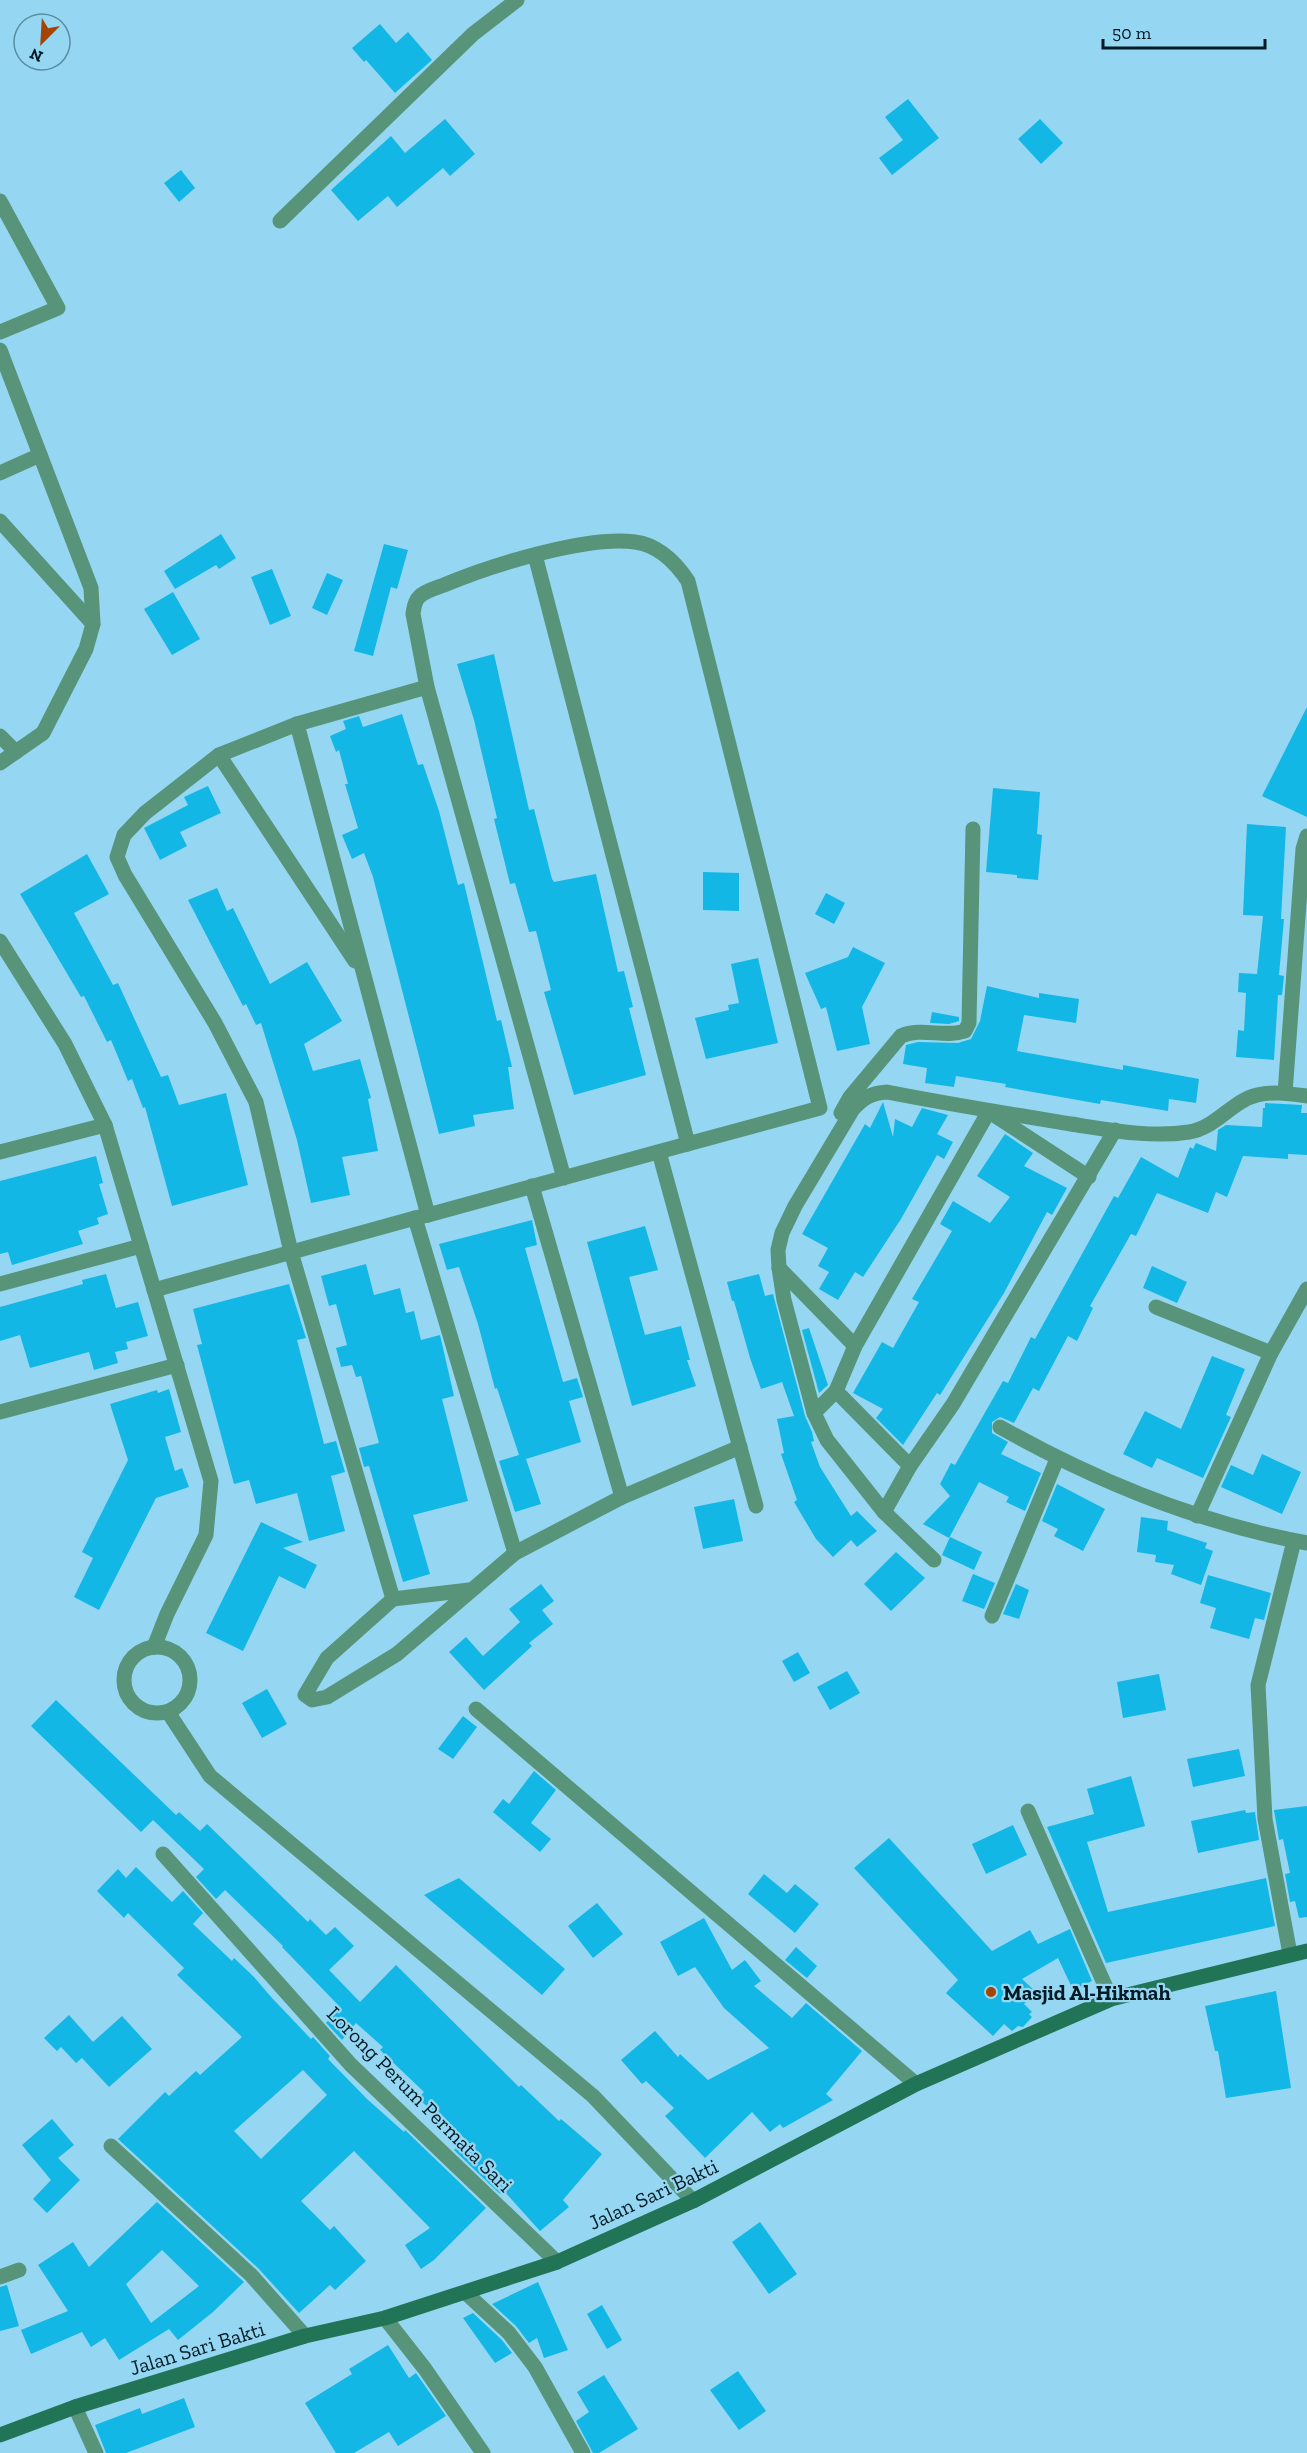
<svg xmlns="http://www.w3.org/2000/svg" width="1307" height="2453" font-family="'Zilla Slab',serif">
  <rect width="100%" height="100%" fill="#95d7f2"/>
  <g fill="#13b7e5" fill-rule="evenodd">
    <polygon points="380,24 396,43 408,32 432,60 395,93 366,60 364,62 352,48"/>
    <polygon points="908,99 939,138 892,175 879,158 903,140 885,117"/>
    <polygon points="445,119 475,154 450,176 443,168 397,207 388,196 358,221 331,190 391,136 405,153"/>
    <polygon points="1040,119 1063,143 1041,164 1018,139"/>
    <polygon points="181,170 195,188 179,202 164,183"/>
    <polygon points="221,534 236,558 219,569 216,565 175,589 164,571"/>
    <polygon points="384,544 408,550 397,589 391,587 373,656 354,651"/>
    <polygon points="272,569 291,616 270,625 251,577"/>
    <polygon points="327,573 343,580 327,615 312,608"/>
    <polygon points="173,592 200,639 172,655 144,609"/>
    <polygon points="494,654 529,810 534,809 552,879 554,882 596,874 618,972 624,971 633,1007 629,1008 646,1075 574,1095 544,992 551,990 536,931 529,932 515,883 510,884 494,819 497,818 474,720 457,664"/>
    <polygon points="1307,707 1307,817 1262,796"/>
    <polygon points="402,714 418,765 423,764 439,811 458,885 464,883 497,1021 501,1020 512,1067 508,1067 514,1109 473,1115 475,1126 439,1134 373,877 364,853 352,859 342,835 358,828 345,784 348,784 339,750 336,752 330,736 346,729 343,721 359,716 363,727"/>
    <polygon points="208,786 221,813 180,832 187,846 160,860 144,828 188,805 184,797"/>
    <polygon points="993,788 1040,792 1037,834 1042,835 1038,880 1017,878 1017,875 986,872"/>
    <polygon points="1247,824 1286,827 1281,919 1284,919 1279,975 1284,976 1282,995 1278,995 1274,1060 1236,1057 1238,1030 1244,1031 1246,993 1238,992 1239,973 1257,974 1263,916 1243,915"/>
    <polygon points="87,854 109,894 74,913 113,985 118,983 161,1077 168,1075 179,1105 226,1093 248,1185 172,1206 145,1107 143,1108 132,1079 128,1081 111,1040 107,1042 84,996 81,997 20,894"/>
    <polygon points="703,872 739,873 739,911 703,910"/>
    <polygon points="217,888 227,911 233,908 270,984 307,962 342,1021 304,1044 313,1071 360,1059 371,1098 368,1099 378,1151 342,1157 350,1195 311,1203 297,1140 261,1023 256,1025 246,1004 243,1006 188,900"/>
    <polygon points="826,893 845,903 834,924 815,914"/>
    <polygon points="853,947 885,963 862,1007 870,1044 837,1051 826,1007 821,1009 805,973 848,957"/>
    <polygon points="758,958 778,1043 706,1059 695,1018 729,1010 728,1005 739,1003 731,964"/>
    <polygon points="987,986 1039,998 1039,993 1079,999 1076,1023 1024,1015 1017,1051 1123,1070 1123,1065 1199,1079 1196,1103 1169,1099 1168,1111 1101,1100 1100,1104 1005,1087 1006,1084 956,1076 954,1087 925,1083 927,1068 903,1064 906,1045 918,1042 958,1043 971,1039 980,1021"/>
    <polygon points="932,1012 959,1017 959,1021 949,1024 930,1023"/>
    <polygon points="883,1102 893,1137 895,1119 912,1127 922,1108 948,1115 937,1134 953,1142 944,1159 937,1155 901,1219 863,1277 855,1272 838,1300 819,1289 829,1272 818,1266 828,1248 802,1234 865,1124 870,1128"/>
    <polygon points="1265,1103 1302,1105 1301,1113 1307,1113 1307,1155 1288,1154 1288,1159 1243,1156 1227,1197 1216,1192 1208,1213 1157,1193 1136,1236 1131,1234 1090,1306 1093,1308 1077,1341 1068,1336 1039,1391 1033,1388 1014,1423 1000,1417 992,1422 992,1433 1008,1442 1001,1454 1041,1473 1025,1511 1006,1502 1009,1497 979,1482 949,1538 923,1524 950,1496 940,1484 951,1463 955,1465 1003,1381 1008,1383 1031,1337 1035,1339 1114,1196 1118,1198 1141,1157 1178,1178 1190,1147 1193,1149 1196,1143 1216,1151 1218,1130 1226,1125 1262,1127 1263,1108 1265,1108"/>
    <polygon points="1005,1134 1033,1153 1024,1166 1067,1188 1052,1215 1047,1212 1004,1293 940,1395 937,1393 903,1445 876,1418 883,1409 853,1393 882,1342 893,1348 919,1302 912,1299 952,1231 940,1224 953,1201 990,1223 1010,1197 977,1176"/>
    <polygon points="96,1156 103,1183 99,1184 108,1214 97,1218 99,1224 78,1231 83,1244 12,1265 8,1252 0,1254 0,1181"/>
    <polygon points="532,1220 537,1245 525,1248 563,1382 577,1378 583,1397 569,1401 581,1442 526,1459 541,1504 515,1512 499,1461 519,1455 497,1388 495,1389 478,1324 459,1267 447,1270 439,1244"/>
    <polygon points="645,1226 658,1270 629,1277 645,1335 681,1326 690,1360 687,1360 696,1386 632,1406 587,1242"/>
    <polygon points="366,1264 374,1295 400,1288 406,1313 414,1311 421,1340 440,1335 454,1396 442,1399 468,1501 413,1515 430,1574 403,1582 369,1466 364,1467 359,1448 379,1443 361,1376 356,1377 352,1365 341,1367 336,1348 347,1345 336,1304 329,1306 321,1276"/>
    <polygon points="1152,1266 1187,1282 1177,1303 1143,1288"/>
    <polygon points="106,1274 116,1308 138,1302 148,1336 126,1342 128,1349 115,1352 118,1363 94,1370 89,1352 30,1368 20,1335 0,1341 0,1307 83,1284 82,1280"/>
    <polygon points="759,1274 765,1296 773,1294 805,1416 812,1432 814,1441 811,1442 820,1467 851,1516 857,1511 877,1531 857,1547 851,1540 833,1557 816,1539 794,1502 797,1500 781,1454 784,1453 777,1419 794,1416 782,1382 761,1389 750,1358 734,1301 732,1301 727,1282"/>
    <polygon points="289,1284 306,1338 297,1340 324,1444 336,1441 345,1472 331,1476 345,1531 309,1541 297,1493 256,1504 249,1480 234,1484 197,1345 202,1344 193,1309"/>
    <polygon points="809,1328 828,1385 819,1393 802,1330"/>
    <polygon points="1212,1356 1245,1369 1226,1415 1231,1417 1203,1478 1157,1458 1152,1468 1123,1454 1145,1411 1181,1429"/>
    <polygon points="169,1389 181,1432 165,1437 175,1471 182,1468 189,1487 156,1498 99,1610 74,1597 93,1558 82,1552 128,1460 110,1404 157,1390 158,1393"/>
    <polygon points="1262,1454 1301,1472 1282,1514 1221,1487 1231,1465 1253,1475"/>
    <polygon points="1057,1484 1105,1509 1083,1551 1054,1536 1058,1529 1042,1521"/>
    <polygon points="734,1499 743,1541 703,1549 694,1507"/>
    <polygon points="1141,1517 1168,1521 1167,1530 1207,1543 1205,1548 1213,1551 1201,1585 1171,1574 1174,1565 1155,1562 1156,1555 1137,1552"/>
    <polygon points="261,1522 303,1542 283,1548 317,1565 305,1589 279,1576 243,1651 206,1633"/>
    <polygon points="950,1537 982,1552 974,1570 942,1555"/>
    <polygon points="896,1552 925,1578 891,1611 864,1584"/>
    <polygon points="973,1574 995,1583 984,1609 962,1601"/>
    <polygon points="1208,1575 1271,1593 1264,1620 1255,1618 1249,1639 1210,1628 1216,1608 1200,1603"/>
    <polygon points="541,1584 554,1601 542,1610 553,1624 529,1643 532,1646 484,1690 449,1652 466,1637 483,1656 520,1622 509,1609"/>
    <polygon points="1016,1584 1029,1590 1019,1619 1003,1614"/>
    <polygon points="798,1652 810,1673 794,1682 782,1661"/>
    <polygon points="847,1671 860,1693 830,1710 817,1687"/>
    <polygon points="1159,1674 1166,1710 1123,1718 1117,1682"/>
    <polygon points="267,1689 287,1724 262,1738 242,1703"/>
    <polygon points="56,1700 176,1815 179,1812 200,1831 207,1824 308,1922 310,1919 326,1935 335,1927 354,1946 329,1970 360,2002 396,1965 519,2087 521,2085 559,2121 561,2119 602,2154 563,2200 569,2207 540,2231 503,2190 500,2194 454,2150 465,2139 437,2110 434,2113 418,2098 424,2092 380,2050 383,2047 356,2023 342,2040 326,2023 340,2007 282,1947 283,1946 225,1890 216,1899 196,1877 204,1869 153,1820 141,1832 31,1726"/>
    <polygon points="463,1716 477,1727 453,1759 438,1749"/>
    <polygon points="1239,1749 1245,1776 1193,1787 1187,1759"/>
    <polygon points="534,1771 556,1790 531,1823 551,1839 540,1852 493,1812 503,1799 509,1804"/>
    <polygon points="1131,1776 1145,1826 1087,1842 1108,1912 1266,1878 1275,1926 1106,1963 1047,1827 1094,1814 1087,1789"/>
    <polygon points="1307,1806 1307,1917 1299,1918 1295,1901 1290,1902 1285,1874 1290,1873 1283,1839 1279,1840 1274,1810"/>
    <polygon points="1245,1810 1246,1813 1255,1812 1259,1840 1198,1853 1191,1821"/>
    <polygon points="1013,1825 1027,1855 986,1874 972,1844"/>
    <polygon points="889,1838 992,1951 1030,1930 1038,1944 1070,1929 1092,1981 1073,1990 1058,1958 1022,1979 1036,1992 1024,2004 1032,2012 1029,2014 1032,2017 1023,2027 1018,2026 1012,2031 1004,2024 993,2036 946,1993 958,1980 854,1868"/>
    <path d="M136 1867 172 1902 183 1891 203 1913 193 1924 232 1961 234 1958 254 1977 272 1998 311 2039 313 2037 330 2056 328 2059 367 2099 404 2132 405 2130 486 2208 434 2260 421 2269 405 2245 430 2228 354 2151 301 2201 330 2230 334 2226 366 2261 335 2290 330 2285 299 2313 258 2268 118 2139 165 2092 169 2096 196 2071 200 2075 242 2037 177 1975 184 1968 128 1913 124 1918 97 1891 118 1869 126 1878ZM303 2070 327 2095 261 2159 234 2131Z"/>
    <polygon points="764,1874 787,1893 795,1884 819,1904 795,1933 748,1894"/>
    <polygon points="459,1878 565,1969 542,1995 424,1895"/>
    <polygon points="597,1903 623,1934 593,1958 568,1926"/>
    <polygon points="704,1918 732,1970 745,1960 761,1981 754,1986 792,2018 806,2003 862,2051 826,2094 833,2100 783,2128 780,2124 770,2132 752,2112 705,2158 665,2116 674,2108 646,2081 642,2084 621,2060 655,2031 678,2057 680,2054 708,2080 769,2048 724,2008 695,1967 678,1976 660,1942"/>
    <polygon points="796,1947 817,1966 807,1978 785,1960"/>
    <polygon points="1276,1991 1291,2088 1226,2098 1218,2051 1215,2051 1205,2006"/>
    <polygon points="69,2015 93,2042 122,2016 152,2049 109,2087 82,2058 76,2063 61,2047 57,2051 44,2038"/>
    <polygon points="52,2119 74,2145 58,2158 80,2180 47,2213 33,2199 51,2180 22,2145"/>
    <path d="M157 2202 244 2282 213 2312 178 2340 169 2329 119 2360 105 2338 91 2347 82 2332 31 2354 21 2330 68 2311 38 2265 73 2242 89 2267ZM162 2250 199 2286 151 2323 126 2284Z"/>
    <polygon points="760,2222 797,2274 769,2294 732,2242"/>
    <polygon points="538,2282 568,2350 544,2358 537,2338 529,2343 516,2326 492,2304"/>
    <polygon points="7,2285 19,2326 0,2331 0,2287"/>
    <polygon points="602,2305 622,2340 607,2349 587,2314"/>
    <polygon points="473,2313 502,2340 512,2353 495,2363 463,2318"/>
    <polygon points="388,2345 409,2378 416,2373 446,2416 398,2446 389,2432 354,2453 336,2453 305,2403 352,2374 349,2369"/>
    <polygon points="738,2371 766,2411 739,2430 710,2390"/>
    <polygon points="604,2375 638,2429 599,2453 593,2453 576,2421 589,2412 577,2392"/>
    <polygon points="184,2398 195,2427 126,2453 106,2453 95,2425 140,2408 142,2414"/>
  </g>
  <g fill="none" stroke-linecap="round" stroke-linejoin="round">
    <g stroke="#57947a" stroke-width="15">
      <polyline points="0,201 58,308 0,332"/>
      <polyline points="280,221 473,34 517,0"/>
      <polyline points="0,350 91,588 93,624 86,649 43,733 0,763"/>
      <polyline points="0,473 40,455"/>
      <polyline points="0,521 93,624"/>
      <polyline points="535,555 688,1144"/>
      <polyline points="297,724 428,1215"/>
      <polyline points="0,736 16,752"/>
      <polyline points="219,755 355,961"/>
      <polyline points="0,941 65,1044 105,1125 211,1481 206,1535 167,1614 154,1647"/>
      <polyline points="1285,1093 1303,849 1307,836"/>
      <path d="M841 1113 850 1097 901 1036C922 1027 944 1038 965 1031L969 1023 973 829"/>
      <polyline points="994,1115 1089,1177"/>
      <polyline points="0,1152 105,1125"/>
      <polyline points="659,1152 756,1506"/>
      <polyline points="532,1186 622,1497"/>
      <polyline points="415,1218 515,1553"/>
      <polyline points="779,1268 855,1346"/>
      <polyline points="0,1284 141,1246"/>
      <path d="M154 1290 415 1218 428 1215C559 1179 689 1143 820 1108L688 581C676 563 658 545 635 542 587 535 489 566 444 585 436 588 424 591 419 597 414 602 414 608 413 614L427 687 564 1178"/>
      <polyline points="1156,1307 1271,1353"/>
      <polyline points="836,1391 910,1466"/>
      <polyline points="0,1412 177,1365"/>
      <polyline points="814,1413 836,1391 855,1346 989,1111"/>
      <path d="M1000 1427C1096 1481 1198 1523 1307 1543"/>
      <polyline points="884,1512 910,1466 953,1404 1115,1130"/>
      <polyline points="1197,1516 1271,1353 1307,1289"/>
      <path d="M934 1560 884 1512 827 1440 814 1413 784 1300 779 1268 778 1250 782 1233 795 1206 853 1109C863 1098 871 1093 887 1092 948 1104 1010 1114 1071 1124 1110 1130 1151 1138 1189 1132 1216 1128 1232 1101 1257 1095 1273 1091 1291 1094 1307 1096"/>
      <polyline points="469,1590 393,1599 327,1658 305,1695 312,1700 327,1697 397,1654 515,1553 622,1497 740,1447"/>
      <polyline points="393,1599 291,1252 256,1102 215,1023 125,875 117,857 124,835 145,813 219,755 297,724 427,687"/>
      <polyline points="992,1616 1057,1459"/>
      <circle cx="157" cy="1680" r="33"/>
      <polyline points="476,1709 916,2084"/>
      <polyline points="168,1712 210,1776 593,2096 693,2201"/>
      <polyline points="1028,1811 1111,1999"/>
      <polyline points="163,1854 351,2065 557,2262"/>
      <polyline points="1290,1954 1265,1819 1258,1685 1294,1541"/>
      <polyline points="111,2146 251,2275 305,2336"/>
      <polyline points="0,2277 19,2270"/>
      <polyline points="466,2293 509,2333 535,2367 583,2453"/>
      <polyline points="385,2318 425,2369 483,2453"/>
      <polyline points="75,2407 96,2453"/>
    </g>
    <polyline stroke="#227456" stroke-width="15" points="0,2435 75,2407 305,2336 385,2318 557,2262 693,2201 916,2084 1111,1999 1307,1951"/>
  </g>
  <circle fill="#a54303" stroke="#95d7f2" stroke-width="2" cx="991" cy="1992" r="6"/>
  <g text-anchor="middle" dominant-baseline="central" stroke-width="4.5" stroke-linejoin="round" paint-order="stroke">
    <g font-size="21" font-weight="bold" fill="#011b25" stroke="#95d7f2" text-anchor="start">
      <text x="1003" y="1992">Masjid Al-Hikmah</text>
    </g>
    <g font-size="21" fill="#011b25" stroke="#95d7f2">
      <text transform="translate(420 2099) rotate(45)">Lorong Perum Permata Sari</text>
      <text transform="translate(653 2194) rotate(-25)">Jalan Sari Bakti</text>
      <text transform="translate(197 2348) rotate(-17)">Jalan Sari Bakti</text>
    </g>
  </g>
  <g transform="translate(42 42) rotate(204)"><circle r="28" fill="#95d7f2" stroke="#5a8ca0" stroke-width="1.5"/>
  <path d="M0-4.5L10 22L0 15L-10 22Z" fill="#a54303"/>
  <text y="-9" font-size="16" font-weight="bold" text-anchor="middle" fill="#011b25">N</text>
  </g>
  <path d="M1103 39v9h162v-9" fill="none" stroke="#011b25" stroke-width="3"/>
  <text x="1112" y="39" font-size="18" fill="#011b25" stroke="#95d7f2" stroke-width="4.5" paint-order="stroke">50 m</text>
</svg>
